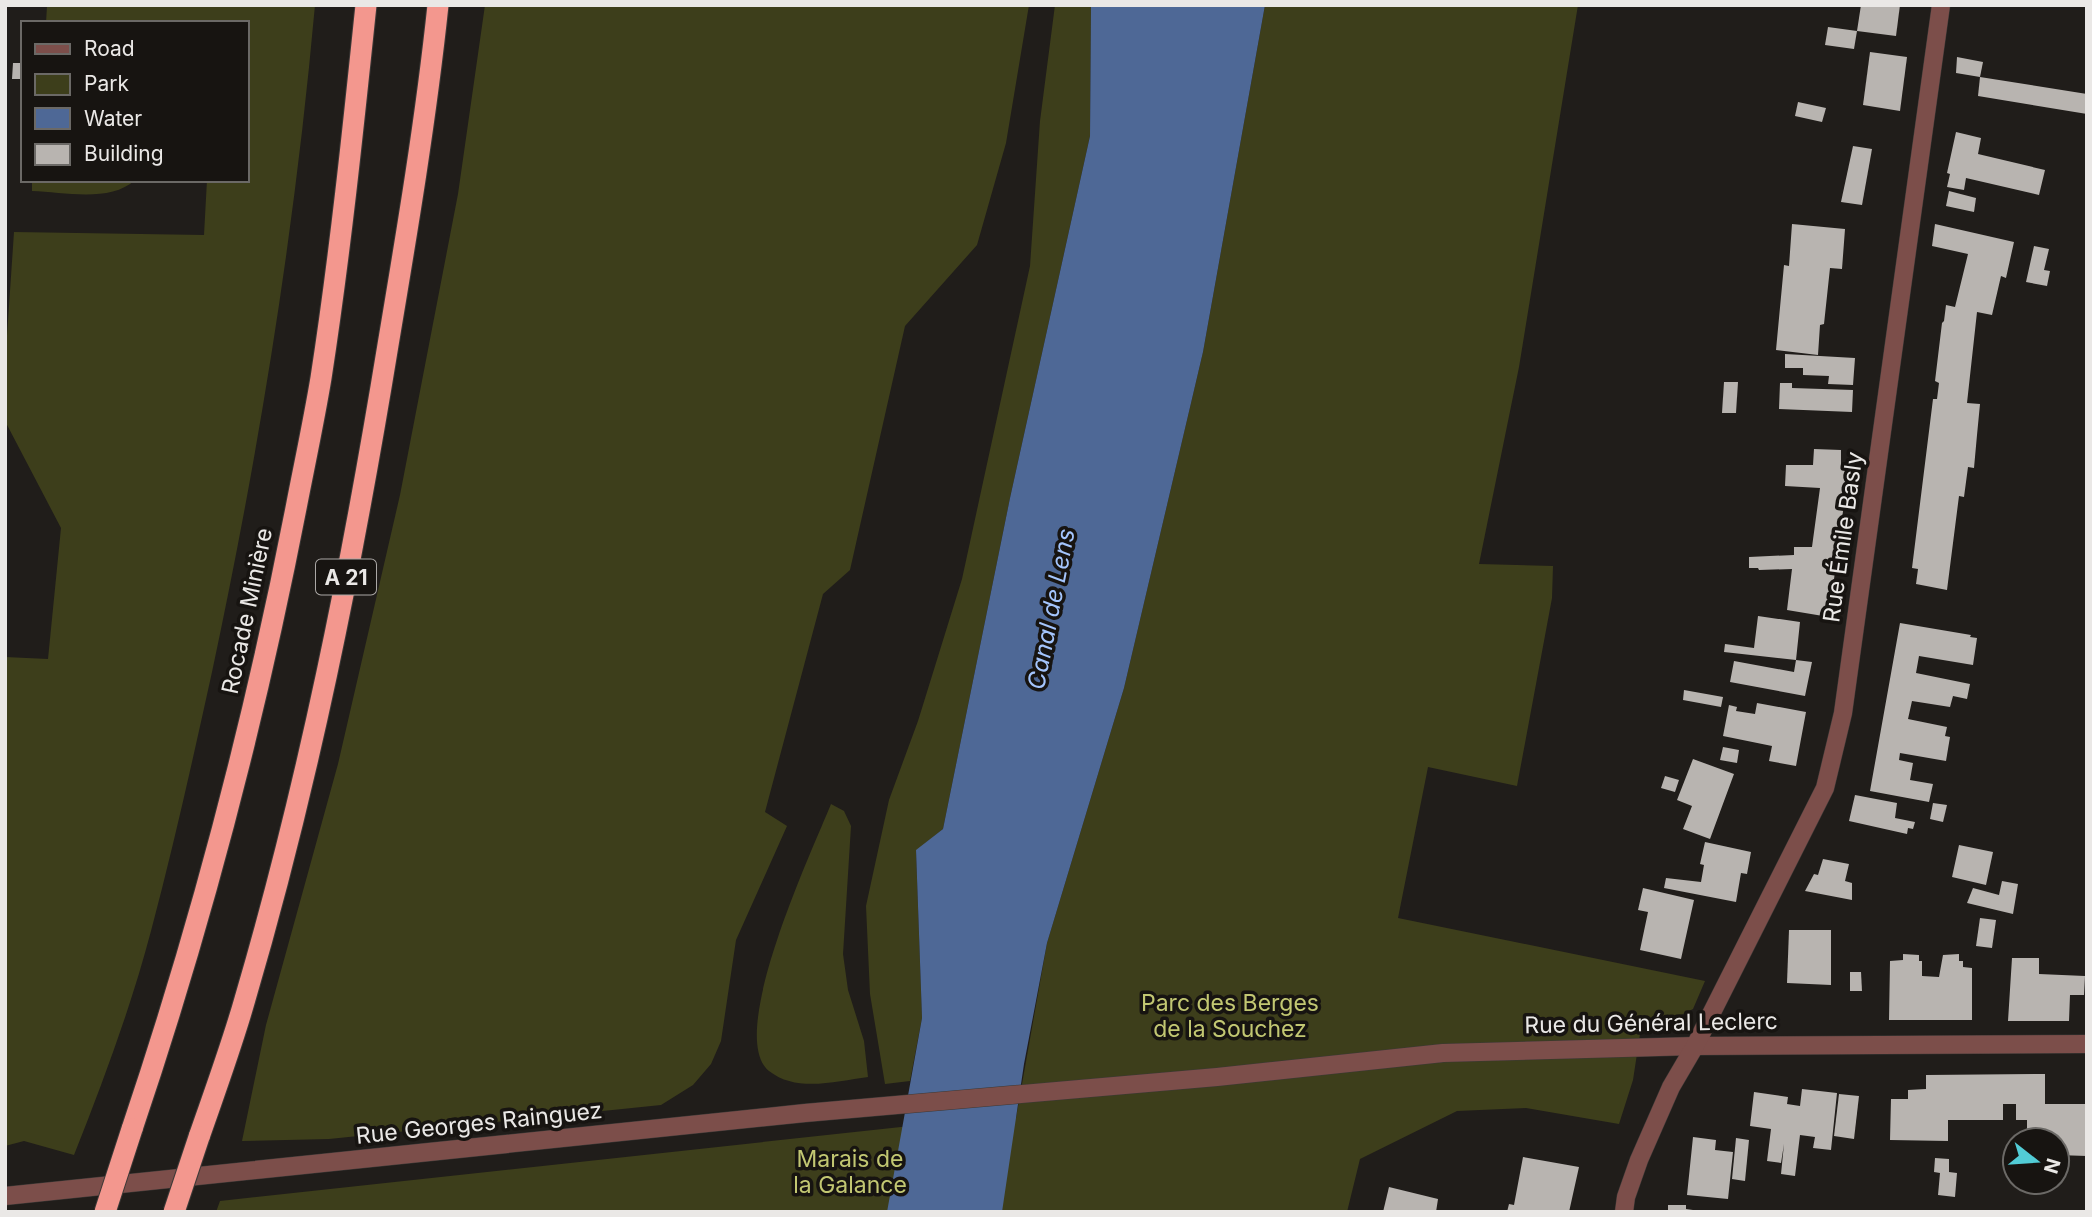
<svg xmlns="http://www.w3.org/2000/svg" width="2092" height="1217" font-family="Inter,sans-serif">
  <rect width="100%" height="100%" fill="#201d1a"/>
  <g fill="#3d3e1b">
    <path d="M43 5H315C295 229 259 452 212 672 193 758 174 845 151 931 131 1007 103 1082 74 1155L24 1141 5 1146V657L48 659 61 528 5 421V365L14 232 204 235 207 180H247V23H46L47 6Z"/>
    <polygon points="485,5 1029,5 1006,143 977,245 905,326 850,570 823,594 765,812 787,826 736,940 721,1041 711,1064 693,1085 661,1105 329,1139 242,1141 266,1025 338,764 400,495 458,194"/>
    <polygon points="1055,5 1091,5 1090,136 1010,498 943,829 916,851 922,1018 910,1081 885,1084 870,994 866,906 889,800 918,721 962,579 1030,266 1040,121"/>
    <polygon points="1265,5 1578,5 1519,367 1479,564 1553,566 1552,598 1517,786 1428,767 1398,918 1705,981 1693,1009 1677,1017 1642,1021 1633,1080 1619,1124 1526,1108 1457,1111 1360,1159 1347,1212 216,1212 220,1201 901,1127 1016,1118 1047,943 1124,688 1203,352"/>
    <path d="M32 180H135C110 203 64 192 32 191Z"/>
    <path d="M831 804 844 811 851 826 843 954 848 990 864 1041 868 1077C836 1081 797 1093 769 1071 725 1036 813 849 831 804Z"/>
  </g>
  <polygon fill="#4e6896" points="1091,5 1265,5 1203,352 1124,688 1047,943 1024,1064 1002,1212 887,1212 922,1018 916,850 943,829 1010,498 1090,136"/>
  <g fill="#b8b4b0">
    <polygon points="1861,5 1900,5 1896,36 1857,31"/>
    <polygon points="1828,27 1857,31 1854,49 1825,45"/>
    <polygon points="1870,52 1907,57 1900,111 1863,105"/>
    <polygon points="1957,57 1983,62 1980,77 1956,73"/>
    <polygon points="13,63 23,63 23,79 12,79"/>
    <polygon points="1980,77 2087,94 2087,114 1978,96"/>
    <polygon points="1798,102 1826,108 1822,122 1795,116"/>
    <polygon points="1956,132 1981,138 1978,154 2045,170 2039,195 1966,178 1964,190 1947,187 1950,174 1947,173"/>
    <polygon points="1853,146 1872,149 1862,205 1841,202"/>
    <polygon points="1949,191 1976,198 1974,212 1946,206"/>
    <polygon points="1792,224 1845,229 1842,269 1830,268 1824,324 1820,325 1818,355 1776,350 1784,265 1789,266"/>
    <polygon points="1935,224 2014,242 2006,278 2001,276 1992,315 1977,312 1967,403 1980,404 1977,435 1974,468 1968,467 1964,497 1959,496 1947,590 1916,584 1918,569 1912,568 1933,399 1937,399 1939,383 1935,381 1942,323 1944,321 1946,305 1955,307 1968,254 1932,246"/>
    <polygon points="2034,246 2049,249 2044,270 2050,271 2047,286 2026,282"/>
    <polygon points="1785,354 1855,358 1853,385 1828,384 1829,376 1803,375 1803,368 1785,368"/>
    <polygon points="1724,382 1738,382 1736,413 1722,413"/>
    <polygon points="1780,383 1792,383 1792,388 1853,390 1852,412 1779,409"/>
    <polygon points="1814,449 1841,450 1841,466 1849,466 1829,617 1787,610 1792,569 1759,570 1758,568 1749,568 1749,557 1794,555 1794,547 1812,547 1820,488 1785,486 1786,465 1813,465"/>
    <polygon points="1758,616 1800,622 1796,660 1724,652 1725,644 1754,648"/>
    <polygon points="1900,623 1971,635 1970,637 1977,638 1973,665 1919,656 1916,673 1970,684 1967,699 1953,696 1950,707 1912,701 1908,719 1947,727 1945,736 1950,737 1946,761 1900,753 1899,760 1913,763 1910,780 1933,784 1929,802 1870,791"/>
    <polygon points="1796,660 1812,662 1805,696 1730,682 1734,661 1794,672"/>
    <polygon points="1684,690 1723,697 1721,707 1683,700"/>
    <polygon points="1757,703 1806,712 1796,766 1769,761 1772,746 1723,736 1729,705 1737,707 1736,711 1755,714"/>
    <polygon points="1723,747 1739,750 1737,763 1720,760"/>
    <polygon points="1693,759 1734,774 1710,839 1683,829 1692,806 1677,800"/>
    <polygon points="1665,776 1679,780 1675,792 1661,788"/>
    <polygon points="1855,795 1897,803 1895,818 1915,822 1913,829 1908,828 1907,834 1849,821"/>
    <polygon points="1933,803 1947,805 1943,822 1930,819"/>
    <polygon points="1705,842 1751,852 1747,874 1741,873 1736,902 1664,888 1666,878 1701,882 1704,865 1700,864"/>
    <polygon points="1959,845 1993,852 1986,885 1952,877"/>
    <polygon points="1823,859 1849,864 1845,881 1852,883 1852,900 1805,891 1814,874 1818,875"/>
    <polygon points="2002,881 2018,884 2013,914 1967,903 1973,888 1999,895"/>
    <polygon points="1643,888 1694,900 1681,959 1640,950 1648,912 1638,910"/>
    <polygon points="1980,918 1996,920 1992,948 1976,946"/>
    <polygon points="1789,930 1831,930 1831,985 1787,983"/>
    <polygon points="1903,954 1919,955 1919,961 1922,961 1922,976 1939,977 1943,955 1959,954 1959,961 1963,961 1963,967 1972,968 1972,1020 1889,1020 1890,961 1903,960"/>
    <polygon points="2012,958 2039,958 2039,974 2085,976 2084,995 2070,995 2069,1021 2008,1021"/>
    <polygon points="1850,972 1861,972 1862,991 1850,991"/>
    <polygon points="2045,1074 2045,1104 2087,1104 2087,1156 2057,1155 2057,1140 2027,1140 2027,1120 2016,1120 2016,1104 2003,1104 2003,1120 1948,1120 1948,1141 1890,1140 1891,1099 1908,1099 1908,1090 1926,1089 1926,1075"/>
    <polygon points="1802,1089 1837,1093 1831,1150 1813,1148 1815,1137 1800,1135 1795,1176 1781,1174 1784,1144 1781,1163 1767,1161 1771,1129 1750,1126 1754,1092 1788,1097 1787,1104 1800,1106"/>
    <polygon points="1839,1094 1859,1096 1854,1139 1834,1136"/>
    <polygon points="1693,1137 1716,1140 1715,1150 1733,1152 1728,1199 1687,1195"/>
    <polygon points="1736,1138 1749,1140 1745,1181 1732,1179"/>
    <polygon points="1523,1157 1579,1167 1569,1212 1507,1212 1509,1204 1514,1205"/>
    <polygon points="1935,1158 1949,1159 1949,1172 1957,1173 1955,1197 1938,1195 1940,1173 1934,1172"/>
    <polygon points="1389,1187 1438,1199 1436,1212 1383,1212"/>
    <polygon points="1668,1205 1686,1205 1686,1209 1693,1210 1693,1212 1668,1212"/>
  </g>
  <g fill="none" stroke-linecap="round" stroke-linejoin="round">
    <g stroke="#3c3937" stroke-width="19">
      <g id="minor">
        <polyline points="5,1196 805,1113 1217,1077 1443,1053 1695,1046 2087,1044"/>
        <polyline points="1624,1212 1626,1197 1639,1160 1671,1087 1695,1046 1825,788 1843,713 1941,5"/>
      </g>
    </g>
    <g stroke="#3c3937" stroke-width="23">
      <g id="highway">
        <path d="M132 1129C201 925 256 715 297 503 305 462 314 420 321 378 340 255 353 130 366 5"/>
        <path d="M199 1137C215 1091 232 1045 245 999 308 785 352 565 388 345 407 232 426 119 438 5"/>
      </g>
    </g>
    <use href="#minor" stroke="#7c4e4a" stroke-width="18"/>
    <use href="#highway" stroke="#f3978e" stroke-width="21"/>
    <g stroke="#3c3937" stroke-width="23" stroke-linecap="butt">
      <g id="highway-bridge">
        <polyline points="105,1212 132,1129"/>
        <polyline points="174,1212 199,1137"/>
      </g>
    </g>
    <use href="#highway-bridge" stroke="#f3978e" stroke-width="21"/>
  </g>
  <g text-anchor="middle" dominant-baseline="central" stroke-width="7" stroke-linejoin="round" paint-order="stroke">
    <rect fill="#171411" stroke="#aba8a6" stroke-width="2" x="316" y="559.5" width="60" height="35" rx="5"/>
    <g font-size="21" font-weight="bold" fill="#eae8e6">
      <text x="346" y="577">A 21</text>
    </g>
    <g font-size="23" fill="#eae8e6" stroke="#171411">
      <text transform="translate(1843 537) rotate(-82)">Rue Émile Basly</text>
      <text transform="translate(247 611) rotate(-78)">Rocade Minière</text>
      <text transform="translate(1651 1023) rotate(-1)">Rue du Général Leclerc</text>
      <text transform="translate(479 1123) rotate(-6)">Rue Georges Rainguez</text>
    </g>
    <g font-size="23" fill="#c2c772" stroke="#171411">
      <text x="1230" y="1003">Parc des Berges<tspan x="1230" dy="26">de la Souchez</tspan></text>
      <text x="850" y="1159">Marais de<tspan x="850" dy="26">la Galance</tspan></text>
    </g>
    <g font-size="24" font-style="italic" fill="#a4c5fd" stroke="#171411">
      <text transform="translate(1051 609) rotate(-79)">Canal de Lens</text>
    </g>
  </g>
  <rect width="2092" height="1217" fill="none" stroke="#eae8e6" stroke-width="14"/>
  <rect x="21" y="21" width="228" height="161" fill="#171411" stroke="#6b6966" stroke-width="2"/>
  <rect x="35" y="44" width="35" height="10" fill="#7c4e4a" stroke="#6b6966" stroke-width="2"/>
  <text x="84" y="56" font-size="21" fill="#eae8e6">Road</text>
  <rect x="35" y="74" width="35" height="21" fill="#3d3e1b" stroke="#6b6966" stroke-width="2"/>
  <text x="84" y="91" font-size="21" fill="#eae8e6">Park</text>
  <rect x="35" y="108" width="35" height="21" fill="#4e6896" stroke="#6b6966" stroke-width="2"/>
  <text x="84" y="126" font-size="21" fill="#eae8e6">Water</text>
  <rect x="35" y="144" width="35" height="21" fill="#b8b4b0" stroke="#6b6966" stroke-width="2"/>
  <text x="84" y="161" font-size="21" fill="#eae8e6">Building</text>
  <g transform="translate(2036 1161) rotate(107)"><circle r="33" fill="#171411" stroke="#6b6966" stroke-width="2"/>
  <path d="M0-5L12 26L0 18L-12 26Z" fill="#52ccd6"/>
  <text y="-10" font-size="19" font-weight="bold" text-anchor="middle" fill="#eae8e6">N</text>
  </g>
</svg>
